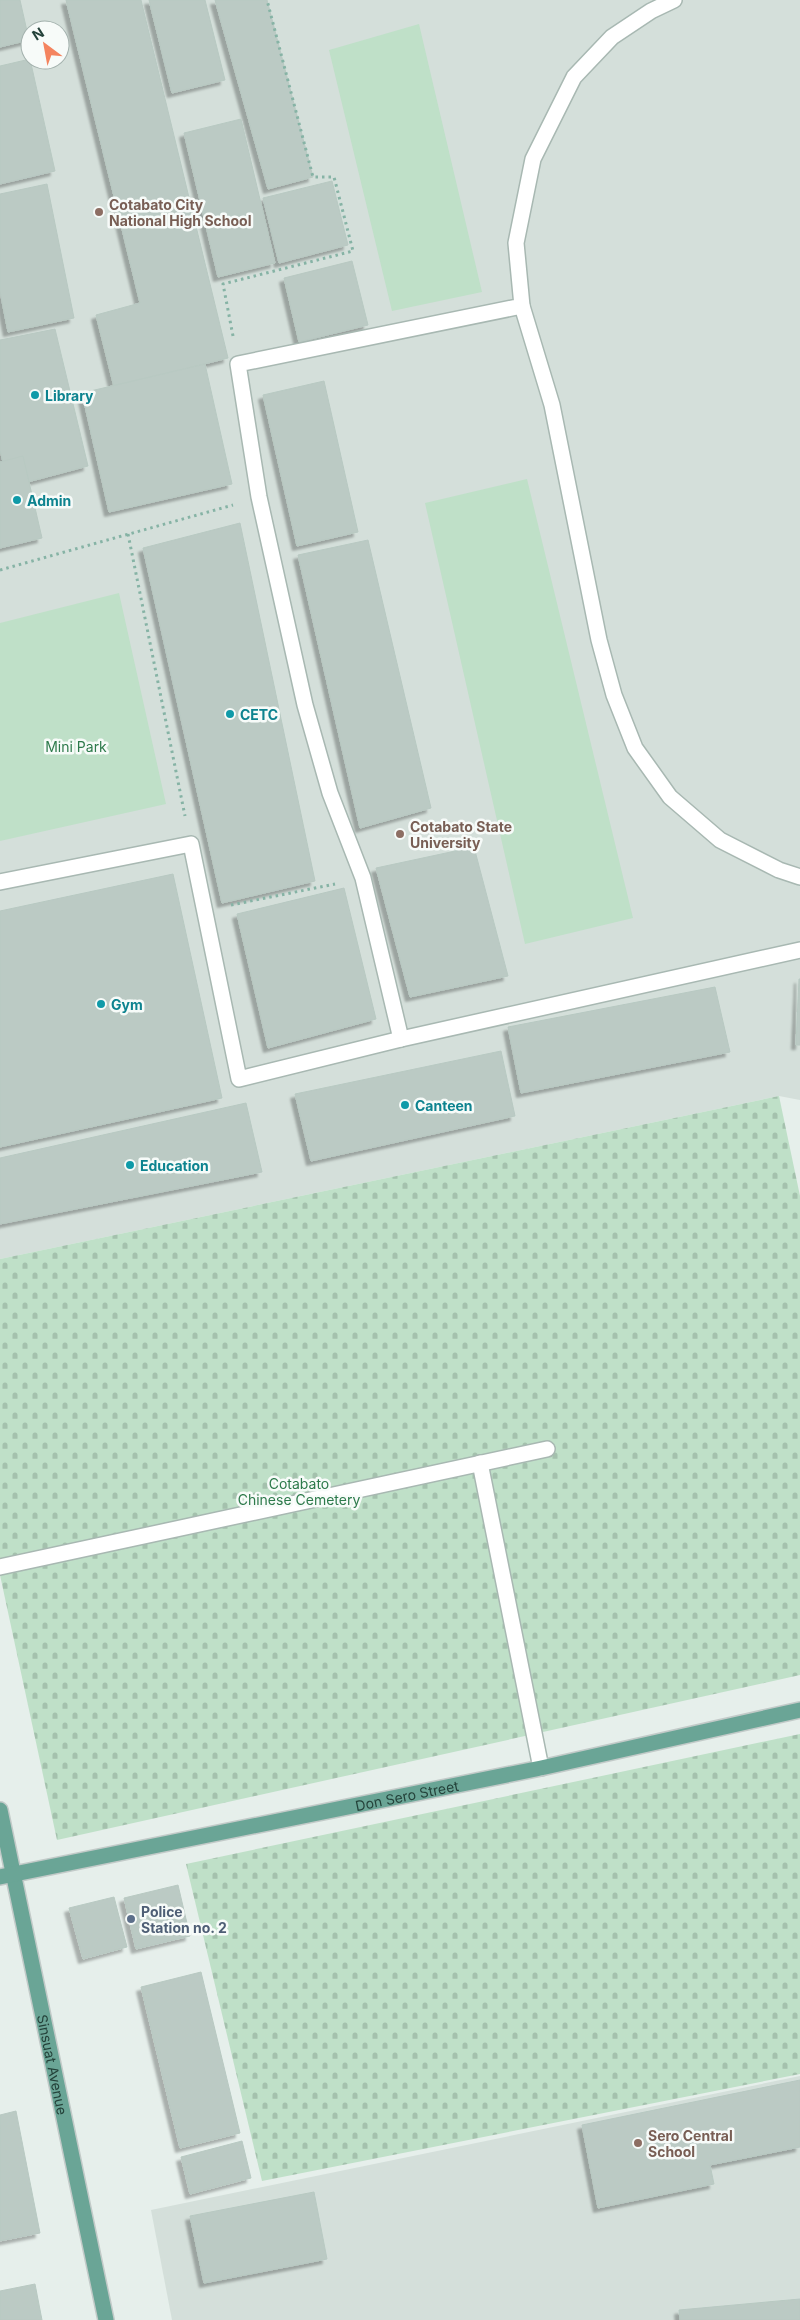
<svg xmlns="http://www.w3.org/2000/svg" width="800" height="2320" font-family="Inter,sans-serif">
  <defs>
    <pattern id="cemetery-stones" width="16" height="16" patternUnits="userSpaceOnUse" patternTransform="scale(1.25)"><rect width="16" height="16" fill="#bfe0c8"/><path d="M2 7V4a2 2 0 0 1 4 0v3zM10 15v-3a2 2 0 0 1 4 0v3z" fill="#a4c1ad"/></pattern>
    <filter id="shadow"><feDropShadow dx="-4.5" dy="4.5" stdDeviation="1" flood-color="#0004"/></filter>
  </defs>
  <rect width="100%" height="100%" fill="#e6efeb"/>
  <g fill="#d4dfda" fill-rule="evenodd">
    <path d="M0 0H800V1100L779 1096 0 1259ZM30 30H60V60H30Z"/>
    <polygon points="800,2076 800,2320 172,2320 151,2210"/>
  </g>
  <g fill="url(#cemetery-stones)">
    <polygon points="779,1096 800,1196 800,1675 57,1840 0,1575 0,1259"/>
    <polygon points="800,1734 800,2074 262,2181 186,1864"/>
  </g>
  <g fill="#bfe0c8">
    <polygon points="419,24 482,292 392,311 329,50"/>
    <polygon points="527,479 633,918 525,944 425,503"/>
    <polygon points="119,593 166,804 0,841 0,623"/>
  </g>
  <g fill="#bbcac4" stroke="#b8c9c2" filter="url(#shadow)">
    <polygon points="0,0 20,0 29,40 0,47"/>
    <polygon points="66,0 141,0 228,358 114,387 96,315 140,303"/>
    <polygon points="149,0 205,0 225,80 172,93"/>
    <polygon points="215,0 267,0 313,177 268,189"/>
    <polygon points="30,59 55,171 0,184 0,66"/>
    <polygon points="241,119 275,263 218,277 184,133"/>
    <polygon points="332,181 348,245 279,263 263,198"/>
    <polygon points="47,184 74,318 8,332 0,291 0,194"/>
    <polygon points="352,261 368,325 299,342 284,278"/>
    <polygon points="55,329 88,466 9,487 0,450 0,340"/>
    <polygon points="205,364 232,484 109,512 82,393"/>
    <polygon points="324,381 358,532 297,546 263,395"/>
    <polygon points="23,456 42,538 0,548 0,462"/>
    <polygon points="240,523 315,881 222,903 143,548"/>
    <polygon points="368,540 431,808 360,828 298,555"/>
    <polygon points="474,847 508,976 410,997 376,868"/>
    <polygon points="173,874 222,1098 0,1147 0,911"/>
    <polygon points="344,888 376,1019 268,1048 237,914"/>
    <polygon points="799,979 800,979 800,1045 796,1045"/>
    <polygon points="715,987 730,1052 521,1093 508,1027"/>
    <polygon points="501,1051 515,1116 311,1161 295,1094"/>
    <polygon points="246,1103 262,1172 0,1224 0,1158"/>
    <polygon points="178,1885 190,1936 136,1949 124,1898"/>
    <polygon points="114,1897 127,1947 83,1959 69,1908"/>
    <polygon points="201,1972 240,2133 180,2148 141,1987"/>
    <polygon points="800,2080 800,2147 710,2165 714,2184 598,2208 582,2125"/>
    <polygon points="16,2111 40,2233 0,2241 0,2115"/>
    <polygon points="242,2141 251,2178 190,2194 181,2157"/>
    <polygon points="314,2192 327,2259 204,2283 190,2216"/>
    <polygon points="35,2284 42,2320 0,2320 0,2291"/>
    <polygon points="800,2299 800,2320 680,2320 679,2310"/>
  </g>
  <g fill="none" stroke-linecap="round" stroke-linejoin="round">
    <g stroke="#a8b8b2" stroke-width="18">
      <g id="minor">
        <polyline points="522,306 552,405 599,640 614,695 635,748 670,797 720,840 779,870 800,877"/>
        <polyline points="0,882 191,844 239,1079 401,1039 800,950"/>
        <polyline points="401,1039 363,878 330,793 305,705 259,497 238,364 522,306 516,243 533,159 574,77 612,37 651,11 674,0"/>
        <polyline points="480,1463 541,1768"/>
        <polyline points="0,1567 547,1449"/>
      </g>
    </g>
    <g stroke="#c2cac8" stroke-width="18">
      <g id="major">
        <path id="s1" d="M0 1810 106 2320"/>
        <path id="s2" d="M0 1877 541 1768 800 1710"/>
      </g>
    </g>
    <g stroke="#86b3a5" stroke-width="3" stroke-dasharray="2.5 4" stroke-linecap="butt">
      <polyline points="233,336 223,284 353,251 334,177 313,177 267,0"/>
      <polyline points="128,534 185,816"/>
      <polyline points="0,570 233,505"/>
      <polyline points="231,905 335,884"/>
    </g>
    <use href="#minor" stroke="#fff" stroke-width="15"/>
    <use href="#major" stroke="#6aa596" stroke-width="15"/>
  </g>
  <g fill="#8d6e63" stroke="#f7fbf9" stroke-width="2">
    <circle cx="99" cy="212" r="5"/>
    <circle cx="400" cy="834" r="5"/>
    <circle cx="638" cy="2143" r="5"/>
  </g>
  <g fill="#0f9aa8" stroke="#f7fbf9" stroke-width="2">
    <circle cx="35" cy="395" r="5"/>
    <circle cx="17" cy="500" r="5"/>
    <circle cx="230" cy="714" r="5"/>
    <circle cx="101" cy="1004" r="5"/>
    <circle cx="405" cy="1105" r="5"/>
    <circle cx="130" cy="1165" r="5"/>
  </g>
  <circle fill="#5c6f8a" stroke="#f7fbf9" stroke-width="2" cx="131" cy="1919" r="5"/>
  <g text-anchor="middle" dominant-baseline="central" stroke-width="5" stroke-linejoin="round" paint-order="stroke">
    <g font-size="14" font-weight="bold" fill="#785e54" stroke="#f7fbf9" text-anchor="start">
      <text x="109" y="204">Cotabato City<tspan x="109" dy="16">National High School</tspan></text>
      <text x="410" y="826">Cotabato State<tspan x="410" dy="16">University</tspan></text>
      <text x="648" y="2135">Sero Central<tspan x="648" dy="16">School</tspan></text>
    </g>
    <g font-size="14" font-weight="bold" fill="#0d838f" stroke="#f7fbf9" text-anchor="start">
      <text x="45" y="395">Library</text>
      <text x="27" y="500">Admin</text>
      <text x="240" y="714">CETC</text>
      <text x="111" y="1004">Gym</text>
      <text x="415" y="1105">Canteen</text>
      <text x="140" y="1165">Education</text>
    </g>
    <g font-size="14" fill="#2d7a4b" stroke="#f7fbf9">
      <text x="76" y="746">Mini Park</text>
      <text x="299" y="1483">Cotabato<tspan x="299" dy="16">Chinese Cemetery</tspan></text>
    </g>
    <g font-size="14" fill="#24423a" stroke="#f7fbf9">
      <text stroke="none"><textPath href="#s2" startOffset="415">Don Sero Street</textPath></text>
      <text stroke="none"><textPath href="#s1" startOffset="260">Sinsuat Avenue</textPath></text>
    </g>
    <g font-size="14" font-weight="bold" fill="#4e5e75" stroke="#f7fbf9" text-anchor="start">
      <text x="141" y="1911">Police<tspan x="141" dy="16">Station no. 2</tspan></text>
    </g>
  </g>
  <g transform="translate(45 45) rotate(328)"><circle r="24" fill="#f7fbf9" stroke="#a3b1ad"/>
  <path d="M0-4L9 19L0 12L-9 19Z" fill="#f4845f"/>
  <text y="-8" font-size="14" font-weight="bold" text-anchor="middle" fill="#24423a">N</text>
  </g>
</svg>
